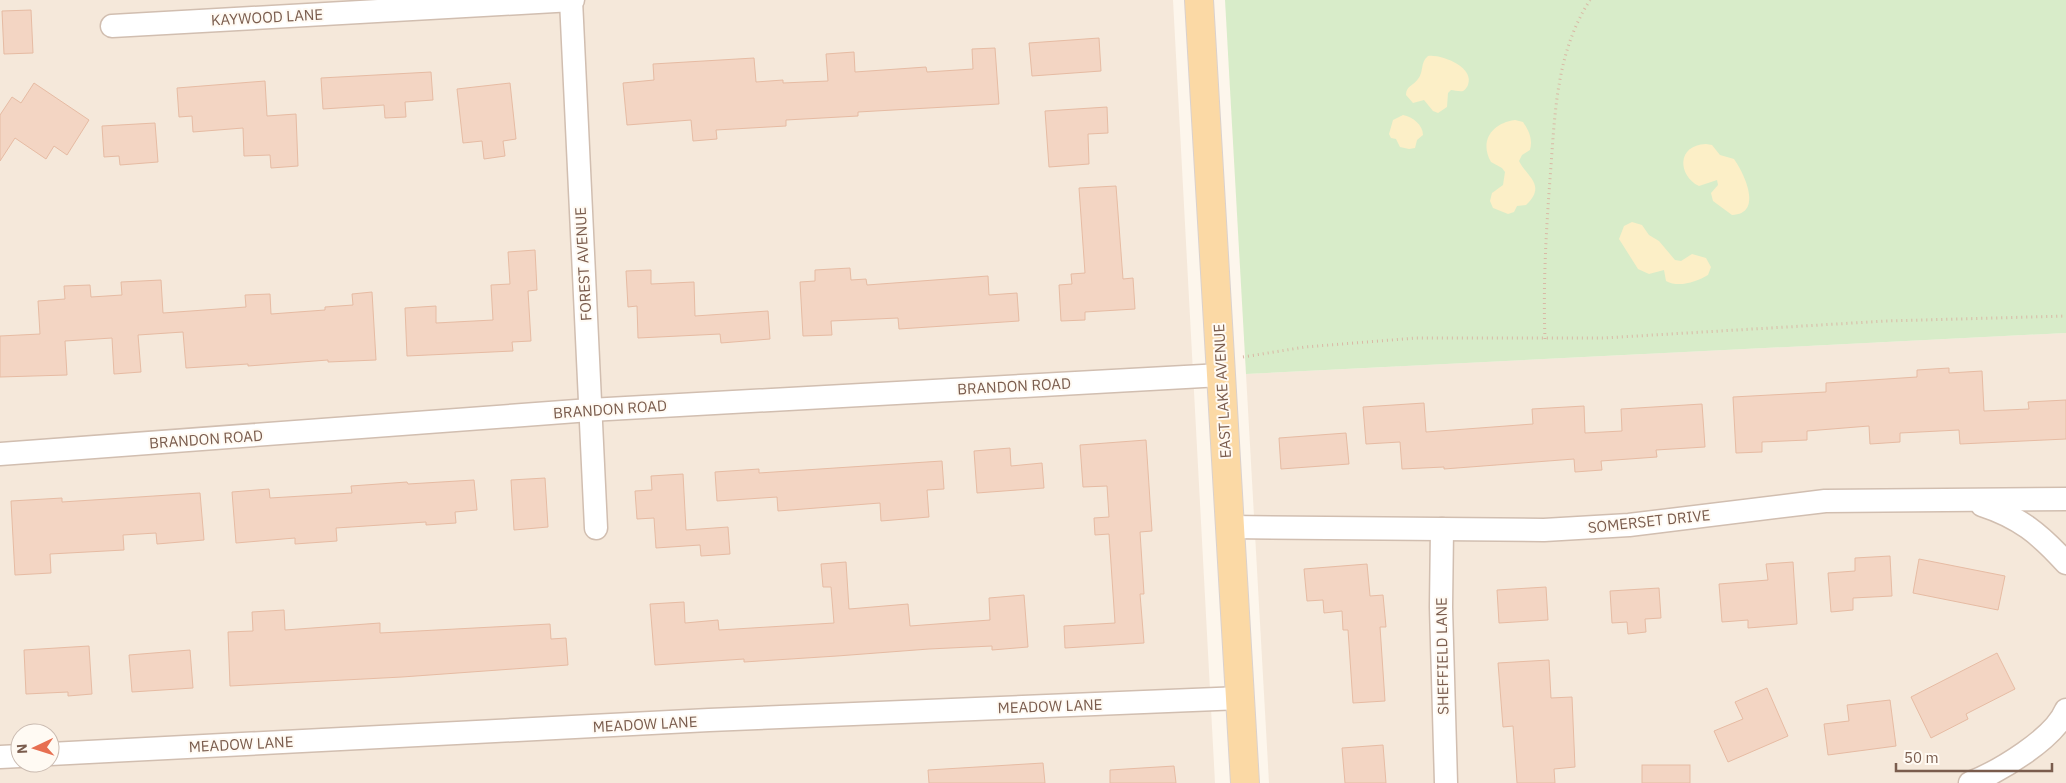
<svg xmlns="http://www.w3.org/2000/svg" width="2066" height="783" font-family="'IBM Plex Sans',sans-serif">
  <rect width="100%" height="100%" fill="#fdf6ec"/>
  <g fill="#f5e8da" fill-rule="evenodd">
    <path d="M0 0H1173L1215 783H0ZM20 733H50V763H20Z"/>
    <polygon points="2066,333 2066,783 1269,783 1246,374"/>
  </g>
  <polygon fill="#d8ecc9" points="1225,0 2066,0 2066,333 1246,374"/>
  <g fill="#fcefc7">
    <path d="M1428 56C1441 54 1475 67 1468 85 1467 87 1465 90 1463 91 1460 92 1454 90 1451 90L1448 93 1447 107 1438 113 1433 111 1424 100 1413 103 1406 95C1406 86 1413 86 1418 79 1424 72 1420 62 1428 56Z"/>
    <path d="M1403 115C1413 117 1423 125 1423 135L1417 140 1415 148 1409 149 1400 147 1396 139 1391 138 1389 134 1393 120Z"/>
    <path d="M1515 120 1523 122C1529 131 1533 139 1530 150L1522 155 1519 161C1527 177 1547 185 1526 205L1517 206 1514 212 1508 214 1493 208 1490 201 1492 193 1503 185 1505 172 1502 168 1491 162C1479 141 1492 123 1515 120Z"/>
    <path d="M1706 144 1712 145 1720 155 1734 159C1744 173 1764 214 1732 215L1713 201 1711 193 1718 185 1717 180 1699 186C1678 176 1676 145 1706 144Z"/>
    <path d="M1632 222 1642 225 1649 235 1659 241 1675 260 1681 261 1692 254 1706 258 1711 267 1708 275C1696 282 1679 288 1666 281L1664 270 1649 274 1638 269 1619 239 1624 226Z"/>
  </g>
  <g fill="#f3d5c3" stroke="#e6bba3">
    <polygon points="31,10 33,53 4,54 2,11"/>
    <polygon points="1099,38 1101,71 1032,76 1029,43"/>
    <polygon points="995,48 999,104 858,112 858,116 786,120 786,126 716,130 717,139 693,141 691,120 627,125 623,83 654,80 653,64 754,58 756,82 783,80 783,83 828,81 826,54 854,52 855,72 926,67 927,72 973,69 972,49"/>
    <polygon points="431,72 433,100 405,102 406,117 385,118 384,105 323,109 321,78"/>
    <polygon points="265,81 267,116 296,114 298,166 271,168 270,155 244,156 243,128 193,132 192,116 179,117 177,88"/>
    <polygon points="34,83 89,120 67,155 54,146 46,159 15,138 0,161 0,115 12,97 21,103"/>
    <polygon points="510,83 516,139 503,141 505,156 484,159 482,141 463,143 457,89"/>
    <polygon points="1107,107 1108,133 1088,134 1089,164 1049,167 1045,111"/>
    <polygon points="155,123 158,162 120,165 119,156 104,157 102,126"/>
    <polygon points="1116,186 1123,279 1133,278 1135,309 1085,312 1085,320 1061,321 1059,285 1072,284 1071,274 1085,273 1079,188"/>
    <polygon points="535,250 537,290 528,291 531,341 512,342 513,351 407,356 405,308 436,306 436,323 493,320 491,285 510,284 508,252"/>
    <polygon points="850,268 851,280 866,279 867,285 988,276 989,295 1017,293 1019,321 899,329 898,318 831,321 832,335 803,336 800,282 815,281 815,270"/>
    <polygon points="651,270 651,284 694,282 695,316 768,311 770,339 721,343 720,334 638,338 637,306 628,307 626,271"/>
    <polygon points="161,280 163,313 246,307 245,295 270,294 271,314 325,310 325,307 353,305 352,294 372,292 376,360 328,362 328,360 248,366 248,364 186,368 183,332 138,335 141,372 114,374 112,338 65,341 67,375 0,377 0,336 40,334 38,301 65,299 64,286 90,285 91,297 122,295 121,282"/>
    <polygon points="1949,368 1949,373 1982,371 1984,411 2029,409 2028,402 2066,400 2066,439 1960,444 1959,430 1900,433 1900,442 1870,444 1869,426 1807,431 1807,440 1762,442 1762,452 1736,453 1733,397 1826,392 1826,383 1917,377 1917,370"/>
    <polygon points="1424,403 1426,432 1533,424 1532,409 1584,406 1585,433 1622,431 1621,409 1702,404 1705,447 1656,450 1657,457 1601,461 1602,470 1575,472 1574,459 1444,469 1444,467 1402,469 1400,442 1366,444 1363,407"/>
    <polygon points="1346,433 1349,464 1281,469 1279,438"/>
    <polygon points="1146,440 1152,531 1140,532 1144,594 1140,594 1144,643 1065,648 1064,626 1115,623 1109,534 1095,535 1094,518 1109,517 1107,486 1083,487 1080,445"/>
    <polygon points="1010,448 1011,466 1042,463 1044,488 977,493 974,451"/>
    <polygon points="942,461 944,489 927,490 929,517 881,521 880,503 778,511 777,497 717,501 715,472 759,469 759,473"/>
    <polygon points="683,474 686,530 728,527 730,554 701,556 700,545 656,548 654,518 637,519 635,491 652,490 651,476"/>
    <polygon points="545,478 548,527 514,530 511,480"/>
    <polygon points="474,480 477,510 455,512 456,523 426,525 426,522 336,528 337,541 295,544 295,538 236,543 232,492 269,489 270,498 352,493 351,486 407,482 408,484"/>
    <polygon points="200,493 204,540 157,544 156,533 123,535 124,550 50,554 51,573 15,575 11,501 62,498 62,502"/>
    <polygon points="1890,556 1892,596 1853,598 1853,610 1831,612 1828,573 1855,571 1855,558"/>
    <polygon points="1919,559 2005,576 1998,610 1913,593"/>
    <polygon points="846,562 849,609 908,604 910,626 990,620 989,598 1024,595 1028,647 992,650 992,646 929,649 837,656 744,662 744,659 655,665 650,604 684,602 685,623 718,620 719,630 834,623 831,587 823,587 821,564"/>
    <polygon points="1793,562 1797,624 1748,628 1748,620 1722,622 1719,584 1768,580 1766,564"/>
    <polygon points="1367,564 1370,596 1383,595 1386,627 1380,627 1385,701 1353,703 1348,630 1343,630 1342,611 1324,613 1323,600 1307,601 1304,569"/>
    <polygon points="1546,587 1548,620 1499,623 1497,590"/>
    <polygon points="1659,588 1661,618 1645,619 1646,632 1628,634 1627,622 1612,623 1610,591"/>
    <polygon points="284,610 285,630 380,623 380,633 550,624 551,639 566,638 568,665 402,677 230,686 228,632 253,631 252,612"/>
    <polygon points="89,646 92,694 68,696 68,692 26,694 24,650"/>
    <polygon points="190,650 193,688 132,692 129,655"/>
    <polygon points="1997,653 2015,689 1966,714 1968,719 1931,738 1911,697"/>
    <polygon points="1549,660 1551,698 1572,697 1575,767 1554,769 1555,783 1517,783 1513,726 1503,727 1498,663"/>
    <polygon points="1767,688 1788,736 1728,762 1714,731 1743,719 1735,702"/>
    <polygon points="1890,700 1896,746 1828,755 1824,724 1849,721 1847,705"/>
    <polygon points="1383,745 1386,783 1345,783 1342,748"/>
    <polygon points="1043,763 1045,783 929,783 928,770"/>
    <rect x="1642" y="765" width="48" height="18"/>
    <polygon points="1174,766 1176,783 1110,783 1110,770"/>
  </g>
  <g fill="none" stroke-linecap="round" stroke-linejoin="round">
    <g stroke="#d1beb0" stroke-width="25">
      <g id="street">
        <polyline points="571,0 596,528"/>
        <polyline points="112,26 573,0"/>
        <polyline points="0,454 590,410 1221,375"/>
        <path d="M1982 505C2019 517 2040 534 2066 563"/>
        <polyline points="1230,527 1544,530 1629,525 1825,501 2066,499"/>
        <polyline points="1442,529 1441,607 1446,783"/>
        <polyline points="50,754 709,720 1241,698"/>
        <polyline points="0,757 20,756"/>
        <path d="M1970 783C1998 772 2054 739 2066 710"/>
      </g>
    </g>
    <g stroke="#dad1cd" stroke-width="30">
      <polyline id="primary" points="1199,0 1245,783"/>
    </g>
    <g stroke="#d9b8a5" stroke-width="3" stroke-dasharray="1 4" stroke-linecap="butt">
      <path d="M1545 339C1543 285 1546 233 1550 179 1555 117 1555 54 1590 0"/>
      <polyline points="1243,357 1305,347 1416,338 1604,338 1886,321 2066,316"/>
    </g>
    <use href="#street" stroke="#fff" stroke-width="22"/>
    <use href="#primary" stroke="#fbd9a5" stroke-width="28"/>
  </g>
  <g text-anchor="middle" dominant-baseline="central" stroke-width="4" stroke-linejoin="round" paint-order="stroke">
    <g font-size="15" fill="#7a5c4d" stroke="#fffaf3">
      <text transform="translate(267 17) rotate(-3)">KAYWOOD LANE</text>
      <text transform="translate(583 264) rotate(-93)">FOREST AVENUE</text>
      <text transform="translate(1014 386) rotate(-3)">BRANDON ROAD</text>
      <text transform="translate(1222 391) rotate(-93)">EAST LAKE AVENUE</text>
      <text transform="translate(610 409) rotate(-4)">BRANDON ROAD</text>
      <text transform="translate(206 439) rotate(-4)">BRANDON ROAD</text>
      <text transform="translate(1649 521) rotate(-6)">SOMERSET DRIVE</text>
      <text transform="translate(1442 656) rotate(-91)">SHEFFIELD LANE</text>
      <text transform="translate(1050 706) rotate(-2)">MEADOW LANE</text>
      <text transform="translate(645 724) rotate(-3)">MEADOW LANE</text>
      <text transform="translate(241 744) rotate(-3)">MEADOW LANE</text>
    </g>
  </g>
  <g transform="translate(35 748) rotate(266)"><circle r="24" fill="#fffaf3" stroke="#cabbb1"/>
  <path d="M0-4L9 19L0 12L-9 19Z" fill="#e76f51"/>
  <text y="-8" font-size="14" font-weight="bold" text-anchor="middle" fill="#7a5c4d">N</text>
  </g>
  <path d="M1896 763v8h156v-8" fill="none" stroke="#7a5c4d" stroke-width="2.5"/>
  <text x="1904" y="763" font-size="15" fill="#7a5c4d" stroke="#fffaf3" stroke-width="4" paint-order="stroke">50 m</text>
</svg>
